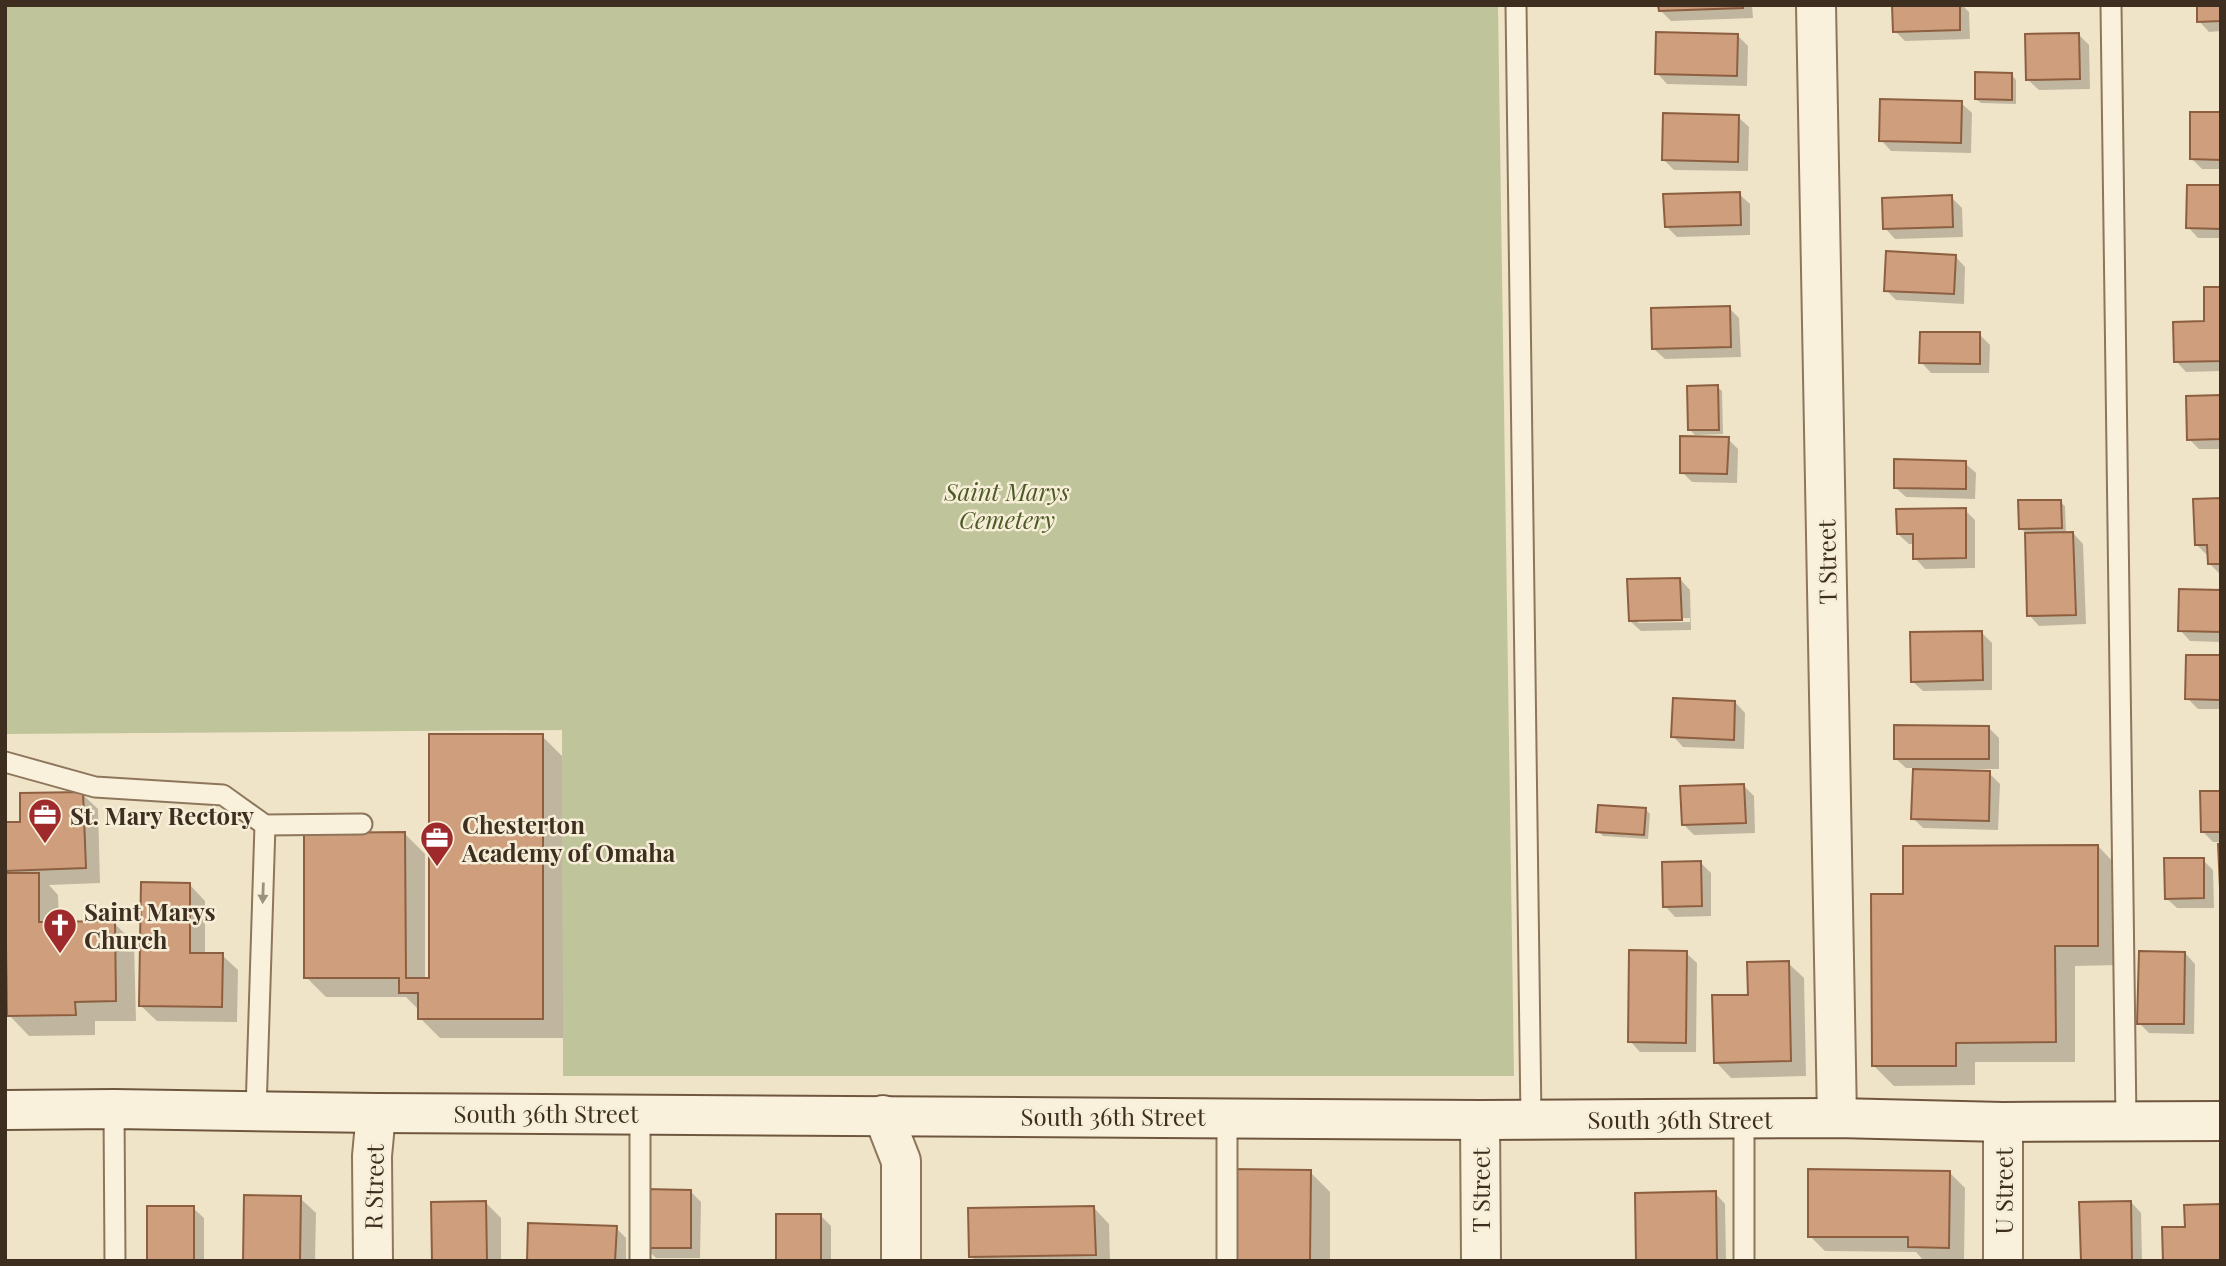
<svg xmlns="http://www.w3.org/2000/svg" width="2226" height="1266" font-family="'Playfair Display',serif">
  <rect width="100%" height="100%" fill="#f0e4c8"/>
  <polygon fill="#bfc49a" points="5,5 1498,5 1514,1076 563,1076 562,730 5,734"/>
  <g fill="#0003" fill-rule="evenodd">
    <polygon points="1660,5 1752,5 1753,18 1671,21 1660,10"/>
    <polygon points="1894,5 1962,5 1969,12 1970,39 1905,41 1895,31"/>
    <polygon points="2221,5 2221,31 2209,32 2199,21"/>
    <polygon points="2079,35 2089,45 2090,89 2039,90 2028,80"/>
    <polygon points="1738,36 1748,46 1747,86 1667,84 1657,73"/>
    <polygon points="2012,75 2016,80 2016,104 1981,103 1976,99"/>
    <polygon points="1961,103 1972,113 1971,153 1891,151 1881,140"/>
    <polygon points="2221,114 2221,169 2202,169 2192,159"/>
    <polygon points="1738,117 1749,127 1748,171 1674,170 1664,160"/>
    <polygon points="2221,187 2221,238 2198,238 2188,227"/>
    <polygon points="1739,194 1750,204 1750,235 1677,237 1666,226"/>
    <polygon points="1951,197 1962,208 1963,237 1895,239 1885,228"/>
    <polygon points="1955,256 1965,267 1964,304 1896,300 1886,290"/>
    <polygon points="2221,289 2221,371 2186,372 2176,361 2206,323"/>
    <polygon points="1729,308 1739,318 1741,357 1665,359 1654,349"/>
    <polygon points="1979,334 1990,345 1989,373 1931,373 1921,362"/>
    <polygon points="1717,387 1722,391 1723,434 1695,435 1690,430"/>
    <polygon points="2221,397 2221,449 2199,449 2189,439"/>
    <polygon points="1728,439 1738,449 1737,483 1692,482 1682,472"/>
    <polygon points="1965,463 1976,473 1975,499 1906,497 1895,487"/>
    <polygon points="2221,500 2221,574 2220,574 2210,564 2209,555 2207,555 2196,544"/>
    <polygon points="2060,502 2065,506 2066,534 2073,533 2083,544 2086,624 2039,626 2029,615 2026,533 2020,528"/>
    <polygon points="1965,510 1975,520 1975,568 1925,569 1915,558 1915,544 1909,544 1898,534"/>
    <path d="M1680 579 1690 590 1691 630 1641 631 1630 621ZM1690 618V622L1638 623V619Z"/>
    <polygon points="2221,592 2221,642 2190,641 2180,630"/>
    <polygon points="1981,632 1992,643 1992,690 1923,691 1912,681"/>
    <polygon points="2221,657 2221,709 2198,709 2187,698"/>
    <polygon points="1735,702 1745,713 1744,749 1683,747 1673,736"/>
    <polygon points="1989,728 1999,738 1999,769 1948,769 1948,772 1989,773 2000,784 1998,830 1923,828 1913,818 1914,768 1906,768 1895,758"/>
    <polygon points="542,736 562,756 563,1038 440,1038 420,1018 420,1011 406,997 326,997 306,977 405,834 425,854 425,980 430,980"/>
    <polygon points="1744,786 1754,796 1755,833 1694,835 1683,824"/>
    <polygon points="2221,793 2221,842 2213,842 2202,831"/>
    <polygon points="82,794 98,809 100,883 49,885 58,895 59,923 114,923 134,943 136,1021 95,1021 95,1035 29,1036 9,1015 9,1008 5,1008 5,910 8,910 5,886 5,824 22,824"/>
    <polygon points="1645,809 1650,814 1648,839 1603,836 1598,831"/>
    <polygon points="2098,846 2118,867 2118,965 2075,966 2075,1062 1975,1062 1975,1085 1894,1086 1874,1066 1905,896"/>
    <polygon points="2203,860 2213,870 2214,908 2177,908 2166,898"/>
    <polygon points="1700,862 1711,873 1711,916 1675,917 1665,906"/>
    <polygon points="190,885 205,901 205,955 222,955 238,970 237,1022 157,1021 141,1006"/>
    <polygon points="1686,953 1697,963 1696,1052 1640,1052 1630,1041"/>
    <polygon points="2185,953 2195,964 2194,1034 2149,1033 2139,1023"/>
    <polygon points="1788,963 1804,978 1806,1076 1731,1078 1716,1062 1750,996"/>
    <polygon points="1310,1172 1330,1192 1330,1261 1231,1261"/>
    <polygon points="1949,1172 1965,1188 1964,1261 1924,1261 1916,1252 1825,1251 1810,1236"/>
    <polygon points="690,1191 701,1202 700,1258 656,1258 646,1248"/>
    <polygon points="1715,1193 1725,1204 1726,1261 1638,1261"/>
    <polygon points="300,1198 316,1213 315,1261 245,1261"/>
    <polygon points="485,1202 501,1218 501,1261 434,1261"/>
    <polygon points="2131,1202 2141,1213 2142,1261 2082,1261"/>
    <polygon points="193,1208 204,1218 204,1261 149,1261"/>
    <polygon points="1094,1208 1109,1224 1110,1261 975,1261 971,1256"/>
    <polygon points="820,1215 831,1226 831,1261 778,1261"/>
    <polygon points="616,1228 626,1238 626,1261 528,1261"/>
  </g>
  <g fill="#cf9f7d" stroke="#8d5f41" stroke-width="2">
    <polygon points="1658,5 1743,5 1743,8 1659,11"/>
    <polygon points="1892,5 1960,5 1960,30 1893,32"/>
    <polygon points="2197,5 2221,5 2221,21 2197,22"/>
    <polygon points="1656,32 1738,34 1737,76 1655,74"/>
    <polygon points="2079,33 2080,79 2026,80 2025,34"/>
    <polygon points="1975,72 2012,73 2012,100 1975,99"/>
    <polygon points="1880,99 1962,101 1961,143 1879,141"/>
    <polygon points="2190,112 2221,112 2221,160 2190,159"/>
    <polygon points="1663,113 1739,115 1738,162 1662,160"/>
    <polygon points="2187,185 2221,185 2221,229 2186,228"/>
    <polygon points="1740,192 1741,225 1665,227 1663,194"/>
    <polygon points="1952,195 1953,227 1883,229 1882,198"/>
    <polygon points="1886,251 1956,255 1954,294 1884,291"/>
    <polygon points="2204,287 2221,287 2221,361 2174,362 2173,322 2204,321"/>
    <polygon points="1730,306 1731,347 1652,349 1651,308"/>
    <polygon points="1920,332 1980,332 1980,364 1919,363"/>
    <polygon points="1718,385 1719,430 1688,430 1687,386"/>
    <polygon points="2221,395 2221,439 2187,440 2186,396"/>
    <polygon points="1680,436 1729,437 1727,474 1680,473"/>
    <polygon points="1894,459 1966,461 1966,489 1894,488"/>
    <polygon points="2221,498 2221,564 2208,564 2207,545 2195,545 2193,499"/>
    <polygon points="2018,500 2061,500 2062,528 2019,529"/>
    <polygon points="1966,508 1966,558 1913,559 1913,534 1897,534 1896,509"/>
    <polygon points="2073,532 2076,615 2027,616 2025,533"/>
    <polygon points="1680,578 1682,620 1629,621 1627,579"/>
    <polygon points="2179,589 2221,590 2221,632 2178,631"/>
    <polygon points="1982,631 1983,680 1911,682 1910,632"/>
    <polygon points="2186,655 2221,655 2221,700 2185,699"/>
    <polygon points="1673,698 1735,701 1734,740 1671,737"/>
    <polygon points="1894,725 1989,726 1989,759 1894,759"/>
    <polygon points="429,734 543,734 543,1019 418,1019 418,993 399,993 399,978 304,978 304,833 405,832 406,978 429,978"/>
    <polygon points="1913,769 1990,771 1989,821 1911,819"/>
    <polygon points="1744,784 1746,823 1682,825 1680,786"/>
    <polygon points="2200,791 2221,791 2221,832 2201,832"/>
    <polygon points="83,792 86,868 5,871 5,822 20,822 20,793"/>
    <polygon points="1598,805 1646,808 1644,835 1596,832"/>
    <polygon points="2218,844 2221,844 2221,888 2220,888"/>
    <polygon points="2098,845 2098,946 2055,946 2056,1042 1956,1043 1956,1066 1872,1066 1871,894 1903,894 1903,846"/>
    <polygon points="2164,858 2204,858 2204,898 2165,899"/>
    <polygon points="1701,861 1702,906 1663,907 1662,862"/>
    <polygon points="5,873 39,873 39,922 115,921 116,1001 75,1002 76,1015 7,1016"/>
    <polygon points="141,882 190,883 190,953 223,953 222,1007 139,1006"/>
    <polygon points="1629,950 1687,951 1686,1043 1628,1042"/>
    <polygon points="2139,951 2185,952 2184,1024 2137,1024"/>
    <polygon points="1789,961 1791,1061 1714,1063 1712,995 1748,995 1747,962"/>
    <polygon points="1230,1169 1311,1170 1310,1261 1229,1261"/>
    <polygon points="1808,1169 1950,1171 1949,1248 1908,1247 1908,1237 1808,1237"/>
    <polygon points="645,1189 691,1190 691,1248 644,1248"/>
    <polygon points="1716,1191 1717,1261 1636,1261 1635,1193"/>
    <polygon points="244,1195 301,1196 300,1261 243,1261"/>
    <polygon points="486,1201 487,1261 432,1261 431,1202"/>
    <polygon points="2131,1201 2132,1261 2081,1261 2079,1202"/>
    <polygon points="2221,1204 2221,1261 2163,1261 2162,1227 2185,1227 2184,1205"/>
    <rect x="147" y="1206" width="47" height="55"/>
    <polygon points="1094,1206 1096,1255 969,1257 968,1208"/>
    <rect x="776" y="1214" width="45" height="47"/>
    <polygon points="528,1223 617,1226 615,1261 527,1261"/>
  </g>
  <g fill="none" stroke-linecap="round" stroke-linejoin="round">
    <g stroke="#8d765c" stroke-width="23">
      <g id="lane">
        <polyline points="1516,5 1531,1119"/>
        <polyline points="2111,5 2126,1121"/>
        <polyline points="5,762 95,787 223,795 265,825 362,824"/>
        <polyline points="114,1109 115,1261"/>
        <polyline points="256,1111 265,825"/>
        <polyline points="640,1114 640,1261"/>
        <polyline points="1744,1118 1744,1261"/>
        <polyline points="1227,1261 1227,1117"/>
      </g>
    </g>
    <g stroke="#8d765c" stroke-width="42">
      <g id="street">
        <polyline points="1816,5 1837,1118"/>
        <polyline points="883,1115 901,1161 901,1261"/>
        <polyline points="1480,1120 1481,1261"/>
        <polyline points="2003,1122 2003,1261"/>
        <polyline points="373,1261 372,1156 376,1113"/>
      </g>
    </g>
    <g stroke="#6f573f" stroke-width="42">
      <polyline id="secondary" points="5,1110 114,1109 376,1113 1480,1120 1837,1118 2003,1122 2221,1121"/>
    </g>
    <use href="#lane" stroke="#faf1dc" stroke-width="19"/>
    <use href="#street" stroke="#faf1dc" stroke-width="38"/>
    <use href="#secondary" stroke="#faf1dc" stroke-width="38"/>
  </g>
  <defs><path id="oneway-solid" d="M-6-.8H1V-3.2L6.5 0L1 3.2V.8H-6Z" transform="scale(1.75)"/></defs>
  <use fill="#9c907e" href="#oneway-solid" transform="translate(263 893) rotate(92)"/>
  <defs>
    <g id="office-pin" transform="scale(1.75)"><path d="M0 17L-7.5 6A9.5 9.5 0 1 1 7.5 6Z" fill="#9e2a2b" stroke="#f7eed8"/><path d="M-6-3h4V-5.5h4V-3h4V5H-6ZM-1-4.5V-3h2v-1.5ZM-6 0V1H6V0Z" fill="#fff"/></g>
    <g id="church-pin" transform="scale(1.75)"><path d="M0 17L-7.5 6A9.5 9.5 0 1 1 7.5 6Z" fill="#9e2a2b" stroke="#f7eed8"/><path d="M-1.2-6h2.4v3.5h3.3v2.4h-3.3V6h-2.4V-.1h-3.3v-2.4h3.3Z" fill="#fff"/></g>
  </defs>
  <g fill-rule="evenodd">
    <use href="#office-pin" x="45" y="815"/>
    <use href="#office-pin" x="437" y="838"/>
    <use href="#church-pin" x="60" y="925"/>
  </g>
  <g text-anchor="middle" dominant-baseline="central" stroke-width="5" stroke-linejoin="round" paint-order="stroke">
    <g font-size="24" font-style="italic" fill="#4d5a26" stroke="#f7eed8">
      <text x="1007" y="491">Saint Marys<tspan x="1007" dy="28">Cemetery</tspan></text>
    </g>
    <g font-size="24" fill="#3d2e20" stroke="#f7eed8">
      <text transform="translate(1826 562) rotate(-91)">T Street</text>
      <text x="546" y="1113">South 36th Street</text>
      <text x="1113" y="1116">South 36th Street</text>
      <text x="1680" y="1119">South 36th Street</text>
      <text transform="translate(373 1187) rotate(-89)">R Street</text>
      <text transform="translate(1480 1190) rotate(-90)">T Street</text>
      <text transform="translate(2003 1191) rotate(-90)">U Street</text>
    </g>
    <g font-size="24" font-weight="bold" fill="#3d2e20" stroke="#f7eed8" text-anchor="start">
      <text x="70" y="815">St. Mary Rectory</text>
      <text x="462" y="824">Chesterton<tspan x="462" dy="28">Academy of Omaha</tspan></text>
      <text x="84" y="911">Saint Marys<tspan x="84" dy="28">Church</tspan></text>
    </g>
  </g>
  <rect width="2226" height="1266" fill="none" stroke="#3d2e20" stroke-width="14"/>
</svg>
